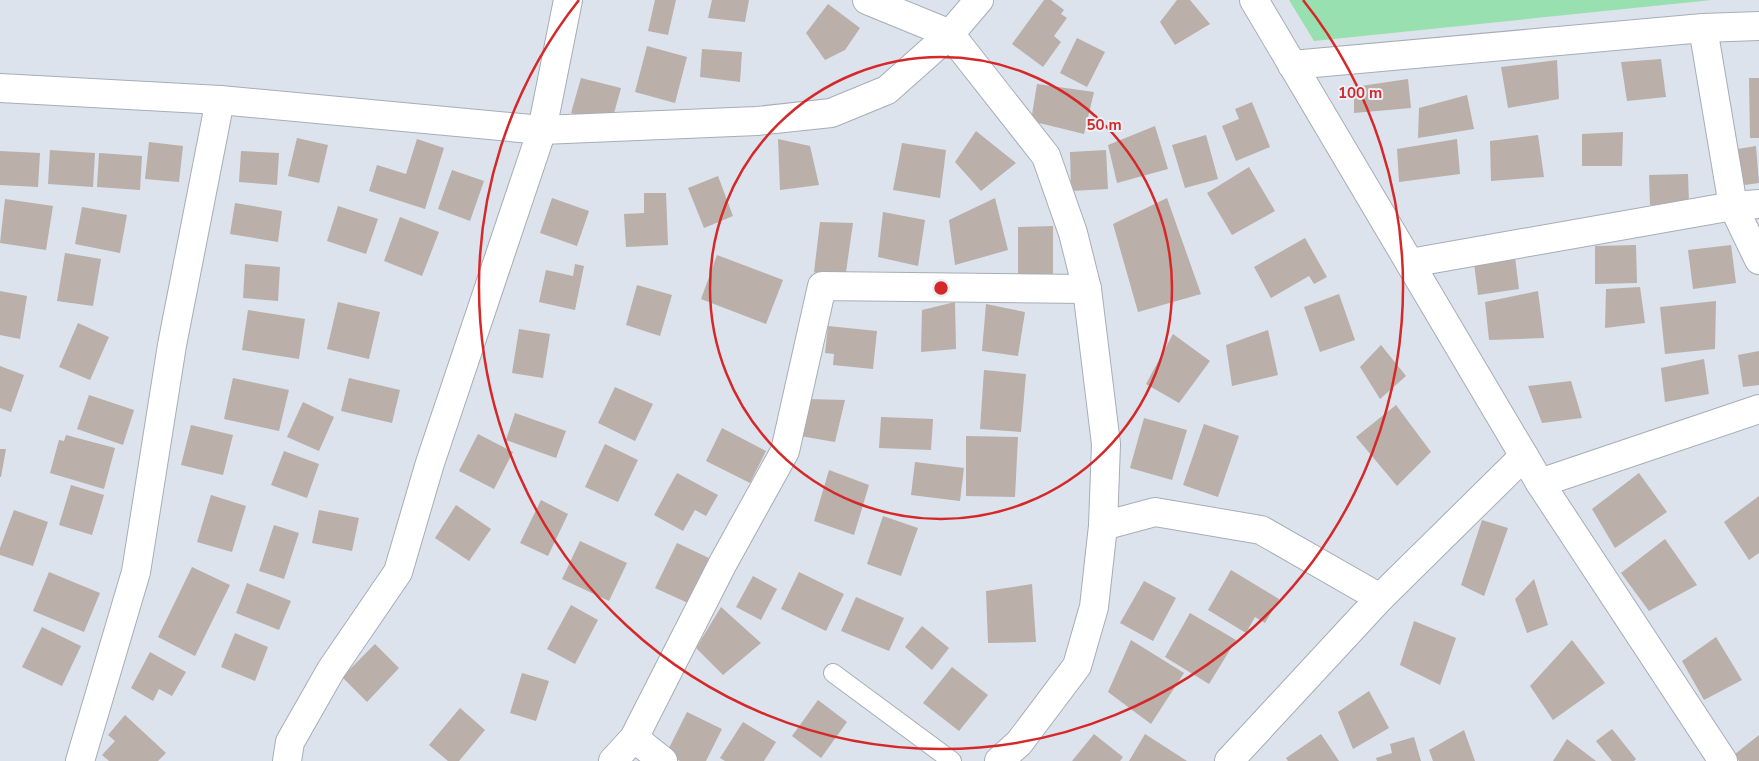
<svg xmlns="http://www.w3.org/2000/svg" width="1759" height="761" font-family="'Nunito Sans',sans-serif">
  <rect width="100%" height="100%" fill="#dce3ec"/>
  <polygon fill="#99e0b0" points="1289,0 1712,0 1314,41"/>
  <g fill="#baafa9">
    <polygon points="655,0 676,0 668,35 648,31"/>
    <polygon points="712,0 749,0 745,22 708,18"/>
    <polygon points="1044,0 1051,0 1064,10 1061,14 1067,18 1054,36 1061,42 1043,67 1012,44"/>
    <polygon points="1177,0 1190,0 1210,24 1175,45 1160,22"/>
    <polygon points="828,4 860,28 845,50 825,60 806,33"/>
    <polygon points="1077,38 1105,52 1087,87 1060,73"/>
    <polygon points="647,46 687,57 675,103 635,92"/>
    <polygon points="702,49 742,52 740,82 700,77"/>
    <polygon points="1661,59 1666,97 1627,101 1621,62"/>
    <polygon points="1557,60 1559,99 1508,108 1501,67"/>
    <polygon points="581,78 621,88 611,124 571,113"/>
    <polygon points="1749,78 1759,78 1759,138 1750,138"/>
    <polygon points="1408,79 1411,108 1354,113 1354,87"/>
    <polygon points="1037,84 1094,92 1084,134 1031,121"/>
    <polygon points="1467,95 1474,129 1418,138 1419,108"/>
    <polygon points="1252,102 1270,147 1236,161 1222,126 1239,119 1235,109"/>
    <polygon points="1155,126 1168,169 1117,183 1108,145"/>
    <polygon points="976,131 1016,163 981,191 955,162"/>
    <polygon points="1623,132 1622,166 1582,166 1582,134"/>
    <polygon points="1206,135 1218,179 1185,188 1172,145"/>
    <polygon points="1538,135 1544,177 1491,181 1490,141"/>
    <polygon points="297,138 328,145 319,183 288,176"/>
    <polygon points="417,139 444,148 425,209 369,191 377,165 406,174"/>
    <polygon points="778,139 810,146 819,185 780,190"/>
    <polygon points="1457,139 1460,174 1399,182 1397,149"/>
    <polygon points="149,142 183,146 179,182 145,179"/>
    <polygon points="902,143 946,150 940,198 893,190"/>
    <polygon points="1756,146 1759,183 1730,187 1725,151"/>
    <polygon points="50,150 95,153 93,187 48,184"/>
    <polygon points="1106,150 1108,189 1071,191 1070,152"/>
    <polygon points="0,151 40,153 38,187 0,185"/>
    <polygon points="241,151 279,153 277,185 239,182"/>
    <polygon points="99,153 142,156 140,190 97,187"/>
    <polygon points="1249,167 1275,211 1232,235 1207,193"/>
    <polygon points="452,170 484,181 470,221 438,209"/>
    <polygon points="1688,174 1689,204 1650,205 1649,175"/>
    <polygon points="718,176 733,216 704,228 688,188"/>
    <polygon points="644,193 666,193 668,245 626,247 624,214 644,213"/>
    <polygon points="552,198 589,211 577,246 540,233"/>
    <polygon points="995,198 1008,250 955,265 949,220"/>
    <polygon points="1167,198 1201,294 1138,312 1113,224"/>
    <polygon points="5,199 53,206 46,250 0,243"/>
    <polygon points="235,203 282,211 278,242 230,234"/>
    <polygon points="338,206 378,219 366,254 327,241"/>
    <polygon points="82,207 127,215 120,253 75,244"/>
    <polygon points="883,212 925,220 918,266 878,257"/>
    <polygon points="400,217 439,232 422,276 384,261"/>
    <polygon points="820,222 853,223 845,279 814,272"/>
    <polygon points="1053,226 1053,279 1018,279 1018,227"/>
    <polygon points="1305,238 1327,277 1314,284 1309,276 1271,298 1254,267"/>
    <polygon points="1636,245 1637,283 1595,284 1595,246"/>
    <polygon points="1731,245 1736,283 1693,289 1688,250"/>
    <polygon points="65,253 101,259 93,306 57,301"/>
    <polygon points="717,255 783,280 766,324 701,299"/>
    <polygon points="1515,257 1519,289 1478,295 1474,263"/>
    <polygon points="245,264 280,267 278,301 243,298"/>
    <polygon points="575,264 584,266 575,310 539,302 546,270 573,276"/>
    <polygon points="637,285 672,295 660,336 626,325"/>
    <polygon points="1640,287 1645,323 1605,328 1606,289"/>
    <polygon points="0,291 27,296 20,339 0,335"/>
    <polygon points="1538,291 1544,338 1489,340 1485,302"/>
    <polygon points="1339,294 1355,340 1320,352 1304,307"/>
    <polygon points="1716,301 1715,349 1665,354 1660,307"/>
    <polygon points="338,302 380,312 369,359 327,349"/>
    <polygon points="955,302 956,349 921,352 922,310"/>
    <polygon points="986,304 1025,312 1018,356 982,351"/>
    <polygon points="248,310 305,319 299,359 242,350"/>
    <polygon points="78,323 109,337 90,380 59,367"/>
    <polygon points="828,326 877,331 873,369 833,365 834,354 825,353"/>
    <polygon points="519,329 550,334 543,378 512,373"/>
    <polygon points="1268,330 1278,375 1232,386 1226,345"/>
    <polygon points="1173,334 1210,361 1179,403 1146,384"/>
    <polygon points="1381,345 1406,376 1380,399 1360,367"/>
    <polygon points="1759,351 1759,385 1743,387 1738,355"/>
    <polygon points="1704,359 1709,394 1665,402 1661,368"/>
    <polygon points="0,366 24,375 11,412 0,408"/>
    <polygon points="984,370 1026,374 1021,432 980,429"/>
    <polygon points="233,378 289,390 279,431 224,419"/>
    <polygon points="349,378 400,390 392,423 341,411"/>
    <polygon points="1571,381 1582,418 1542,423 1528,386"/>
    <polygon points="615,387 653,404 635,441 598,423"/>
    <polygon points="89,395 134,410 123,445 77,429"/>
    <polygon points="807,399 845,400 835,442 800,436"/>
    <polygon points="303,402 334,417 319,451 287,437"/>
    <polygon points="1396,405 1431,452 1397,486 1356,437"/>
    <polygon points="515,413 566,431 556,458 506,440"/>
    <polygon points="881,417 933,419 931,450 879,448"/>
    <polygon points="1144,418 1187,430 1172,480 1130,468"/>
    <polygon points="1204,424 1239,436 1218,497 1183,485"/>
    <polygon points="191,425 233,435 223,475 181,465"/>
    <polygon points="722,428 766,451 750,483 706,461"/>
    <polygon points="478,434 513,452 494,489 459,471"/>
    <polygon points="66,435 115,448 104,489 50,473 59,440 64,441"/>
    <polygon points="966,436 1018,437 1015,497 966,496"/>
    <polygon points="605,444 638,460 618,502 585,487"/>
    <polygon points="0,449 6,449 1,477 0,477"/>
    <polygon points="284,451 319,464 307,498 271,485"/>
    <polygon points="915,462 964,468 960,501 911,495"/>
    <polygon points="829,470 869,485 854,535 814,521"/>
    <polygon points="677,473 718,495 706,516 695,510 683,531 654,515"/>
    <polygon points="1639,473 1667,512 1615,548 1592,509"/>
    <polygon points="71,485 104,495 92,535 59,525"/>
    <polygon points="211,495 246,506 232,552 197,542"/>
    <polygon points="1759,496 1759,553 1749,560 1724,522"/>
    <polygon points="541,500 568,514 548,556 520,543"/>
    <polygon points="456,505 491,529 469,561 435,538"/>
    <polygon points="14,510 48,522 33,566 0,555 0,548"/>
    <polygon points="319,510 359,518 352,551 312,543"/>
    <polygon points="883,516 918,528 901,576 867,564"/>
    <polygon points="1482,520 1508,528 1484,596 1461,585"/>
    <polygon points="274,525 299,533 284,579 259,571"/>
    <polygon points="1665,539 1697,585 1649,611 1621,573"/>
    <polygon points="580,541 627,563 609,601 562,579"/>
    <polygon points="677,543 709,558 688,603 655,588"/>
    <polygon points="192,567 230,585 195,656 158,637"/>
    <polygon points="1231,570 1279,599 1265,623 1255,617 1246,633 1208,610"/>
    <polygon points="49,572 100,593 84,632 33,611"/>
    <polygon points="799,572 844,594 826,631 781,609"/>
    <polygon points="753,576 777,589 761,620 736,607"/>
    <polygon points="1534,579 1548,625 1527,633 1515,599"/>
    <polygon points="1144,581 1176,598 1153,641 1120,623"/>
    <polygon points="247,583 291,601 279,630 236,613"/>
    <polygon points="1032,584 1036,642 988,643 986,591"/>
    <polygon points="856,597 904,618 889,651 841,631"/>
    <polygon points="571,605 598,620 575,664 547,649"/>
    <polygon points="721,607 761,643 723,675 696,648"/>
    <polygon points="1190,613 1236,640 1209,684 1165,657"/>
    <polygon points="1414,621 1456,638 1440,685 1400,665"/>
    <polygon points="922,626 949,648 932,670 905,647"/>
    <polygon points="42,627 81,646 62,686 22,667"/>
    <polygon points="235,633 268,647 255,681 221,667"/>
    <polygon points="1716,637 1742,680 1704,700 1682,661"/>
    <polygon points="1131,640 1184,673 1151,724 1108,692"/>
    <polygon points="1572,640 1605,683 1553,720 1530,686"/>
    <polygon points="375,644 399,668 367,702 342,677"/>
    <polygon points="150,652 186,672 172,696 159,689 153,701 131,688"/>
    <polygon points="952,667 988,695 959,731 923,703"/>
    <polygon points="522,673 549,681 536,721 510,713"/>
    <polygon points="1369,691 1389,728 1353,749 1338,712"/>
    <polygon points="818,700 847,722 821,758 792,736"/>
    <polygon points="460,708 485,730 459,761 448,761 429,745"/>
    <polygon points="687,712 722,729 706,761 680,761 666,754"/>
    <polygon points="125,715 166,753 158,761 109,761 102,755 115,741 108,735"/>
    <polygon points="743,722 776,742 764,761 725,761 720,758"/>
    <polygon points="1612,729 1636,759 1634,761 1612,761 1596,741"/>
    <polygon points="1464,730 1475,761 1433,761 1429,750"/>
    <polygon points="1094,734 1123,757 1120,761 1072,761"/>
    <polygon points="1145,734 1187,761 1129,761"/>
    <polygon points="1321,734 1339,761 1288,761 1286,758"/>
    <polygon points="1759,735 1759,761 1739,761 1735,754"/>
    <polygon points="1414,737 1421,761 1377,761 1376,758 1392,753 1390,744"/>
    <polygon points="1567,739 1596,761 1553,761"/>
  </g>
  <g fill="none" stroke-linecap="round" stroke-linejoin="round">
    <g stroke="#a7adb7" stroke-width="20">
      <polyline id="lane" points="833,673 952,761"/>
    </g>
    <g stroke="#a7adb7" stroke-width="30">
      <g id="street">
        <polyline points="867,0 950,34 1046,156 1073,233 1087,289 1106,444 1103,526 1094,607 1077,666 1019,743 999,761"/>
        <polyline points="1254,0 1540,483 1723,761"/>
        <polyline points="1703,28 1733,206 1759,260"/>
        <polyline points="1292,65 1703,28 1759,26"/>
        <polyline points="0,88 220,100 542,130 757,121 831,113 887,90 950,34 979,0"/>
        <polyline points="1410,263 1733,206 1759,204"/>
        <polyline points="1540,483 1759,409"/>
        <polyline points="1103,526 1155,512 1261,530 1380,598"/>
        <polyline points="634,738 663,761"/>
        <polyline points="80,761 136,572 172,345 220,100"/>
        <polyline points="287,761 290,742 331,670 398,572 430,463 542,130 568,0"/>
        <polyline points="613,761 634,738 723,563 785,451 822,286 1087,289"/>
        <polyline points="1229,761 1380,598 1524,456"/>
      </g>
    </g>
    <use href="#lane" stroke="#fff" stroke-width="18"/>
    <use href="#street" stroke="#fff" stroke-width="28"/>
  </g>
  <g fill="none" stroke="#d62828" stroke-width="2.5">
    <circle cx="941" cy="288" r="231"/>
    <path d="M1303 0A462 462 0 1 1 579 0"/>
  </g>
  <circle cx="941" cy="288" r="8" fill="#d62828" stroke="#eaf0fa" stroke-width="2.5"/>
  <g font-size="15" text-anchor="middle" font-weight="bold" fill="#d62828" stroke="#eaf0fa" stroke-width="4" stroke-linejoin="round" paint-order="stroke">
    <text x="1360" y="98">100 m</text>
    <text x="1104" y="130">50 m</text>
  </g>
</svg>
